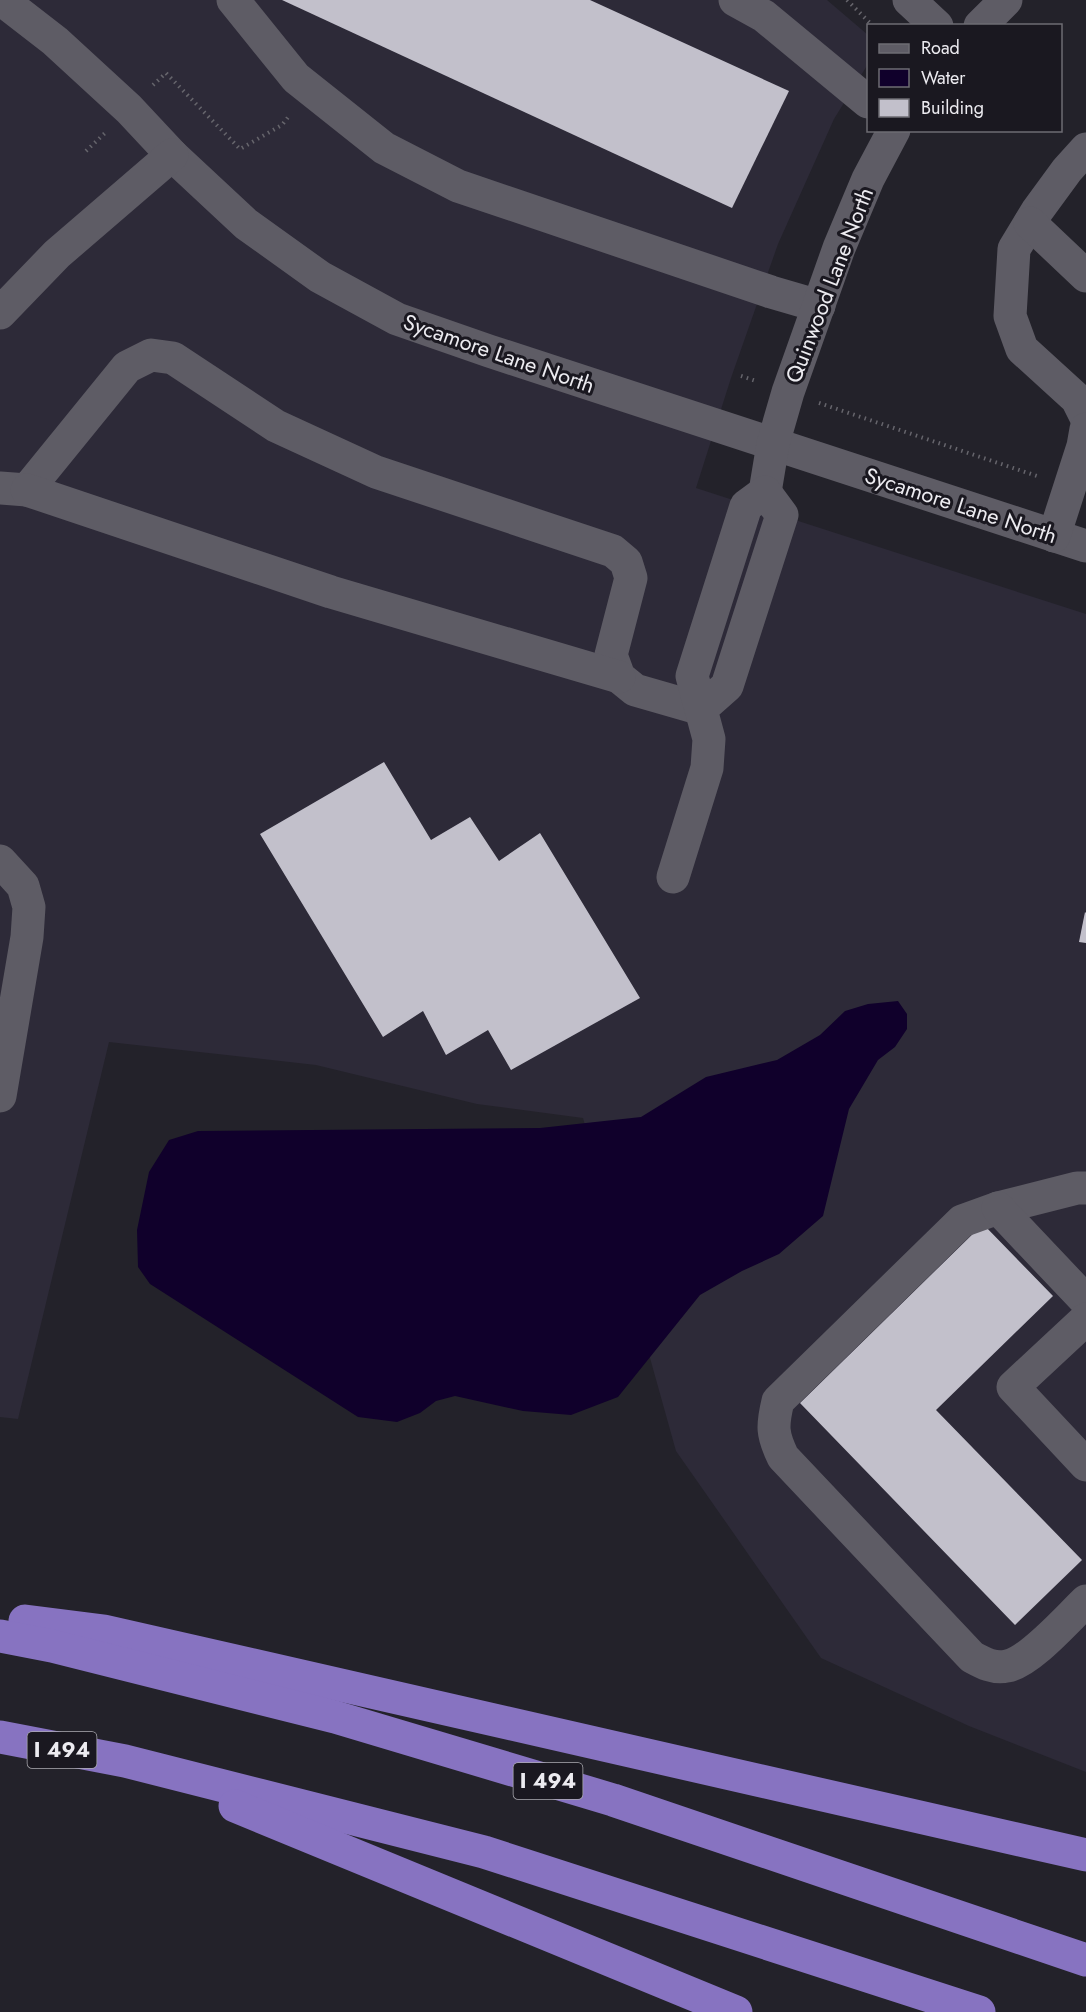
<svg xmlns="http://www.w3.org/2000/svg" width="1086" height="2012" font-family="Jost,sans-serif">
  <rect width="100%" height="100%" fill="#23222a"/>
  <polygon fill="#2d2a38" points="0,0 827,0 868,35 868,64 834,119 778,244 731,378 696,488 1086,614 1086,1772 969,1726 821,1658 676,1451 583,1118 477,1104 316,1065 109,1042 18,1419 0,1417"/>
  <polygon fill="#10002b" points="898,1001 907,1014 907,1029 895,1047 878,1060 849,1109 823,1216 779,1254 742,1271 700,1295 618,1397 571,1415 523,1411 455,1396 436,1401 420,1413 397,1422 358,1417 150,1284 138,1267 137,1230 149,1172 169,1140 198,1131 540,1128 641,1117 706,1077 777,1060 820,1035 845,1011 868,1004"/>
  <g fill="#c2c0cb">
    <polygon points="282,0 590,0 789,91 732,208"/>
    <polygon points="384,762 431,840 470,817 499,861 540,833 640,998 511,1070 488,1030 446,1055 423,1011 383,1037 260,834"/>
    <polygon points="1085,912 1086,913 1086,943 1079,942"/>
    <polygon points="983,1224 1053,1296 936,1410 1082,1560 1015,1625 800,1403"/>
  </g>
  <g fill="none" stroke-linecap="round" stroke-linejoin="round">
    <g stroke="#66656c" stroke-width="4" stroke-dasharray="1.5 4.5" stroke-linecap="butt">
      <polyline points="847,0 873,26"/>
      <polyline points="153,85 166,73 240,149 282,125 289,116"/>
      <polyline points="86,151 105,133"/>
      <polyline points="741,376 756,381"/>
      <polyline points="819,403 1037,476"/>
    </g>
    <g stroke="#5e5c65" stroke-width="33">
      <polyline points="2,0 55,41 129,109 172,155 246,224 320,277 397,319 489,351 1086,546"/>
      <polyline points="233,0 296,78 384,148 458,186 771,292 819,306"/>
      <polyline points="735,0 764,16 868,102"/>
      <polyline points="909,0 937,26"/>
      <polyline points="980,26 1006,0"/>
      <polyline points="1086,149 1067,170 1037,211 1014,249 1010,316 1022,349 1077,399 1086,417"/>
      <polyline points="1030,223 1086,276"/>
      <polyline points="0,313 57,254 172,155"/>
      <polyline points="0,488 27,490 127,367 151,355 173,358 276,426 376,472 613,551 626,562 631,578 611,655 619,677 635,690 701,709"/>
      <polyline points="27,490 331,592 619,677"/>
      <polyline points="765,492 773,444 788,392 839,248 868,179 894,130"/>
      <polyline points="1054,536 1083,446 1086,429"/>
      <polyline points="0,861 23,886 29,907 27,937 0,1096"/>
      <polyline points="673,877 707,768 709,739 692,676 746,506 765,492 782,515 727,686 701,709"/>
      <path d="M1086 1188H1077L998 1208 962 1221 778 1401C772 1426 772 1434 783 1457L972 1657C983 1663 994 1669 1007 1666 1030 1662 1068 1618 1086 1601"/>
      <polyline points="998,1208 1086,1301"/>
      <polyline points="1086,1319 1013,1387 1086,1465"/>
    </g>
    <g stroke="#8773c1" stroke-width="33">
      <polyline points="25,1621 104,1631 1086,1855"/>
      <polyline points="0,1636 52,1646 335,1717 613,1800 1086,1960"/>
      <polyline points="0,1737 125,1761 484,1852 979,2012"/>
      <polyline points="235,1806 736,2012"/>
    </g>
  </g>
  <g text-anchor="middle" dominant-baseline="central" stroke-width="6" stroke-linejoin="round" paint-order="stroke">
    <g fill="#1a1820" stroke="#adacb2" stroke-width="1.5">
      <rect x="27.5" y="1732" width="69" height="36" rx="4.5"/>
      <rect x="513.5" y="1763" width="69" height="36" rx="4.5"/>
    </g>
    <g font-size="21" font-weight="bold" fill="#ecebf0">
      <text x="62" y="1750">I 494</text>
      <text x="548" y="1781">I 494</text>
    </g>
    <g font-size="22" fill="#ecebf0" stroke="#1a1820">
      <text transform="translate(829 285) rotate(-69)">Quinwood Lane North</text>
      <text transform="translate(499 353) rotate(19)">Sycamore Lane North</text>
      <text transform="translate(961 505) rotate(18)">Sycamore Lane North</text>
    </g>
  </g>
  <rect x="867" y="24" width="195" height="108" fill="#1a1820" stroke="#6e6c73" stroke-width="1.5"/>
  <rect x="879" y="44" width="30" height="9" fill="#5e5c65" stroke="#6e6c73" stroke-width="1.5"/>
  <text x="921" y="54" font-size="18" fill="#ecebf0">Road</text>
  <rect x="879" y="69" width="30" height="18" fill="#10002b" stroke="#6e6c73" stroke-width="1.5"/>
  <text x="921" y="84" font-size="18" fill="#ecebf0">Water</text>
  <rect x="879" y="99" width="30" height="18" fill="#c2c0cb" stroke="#6e6c73" stroke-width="1.5"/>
  <text x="921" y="114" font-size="18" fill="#ecebf0">Building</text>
</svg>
